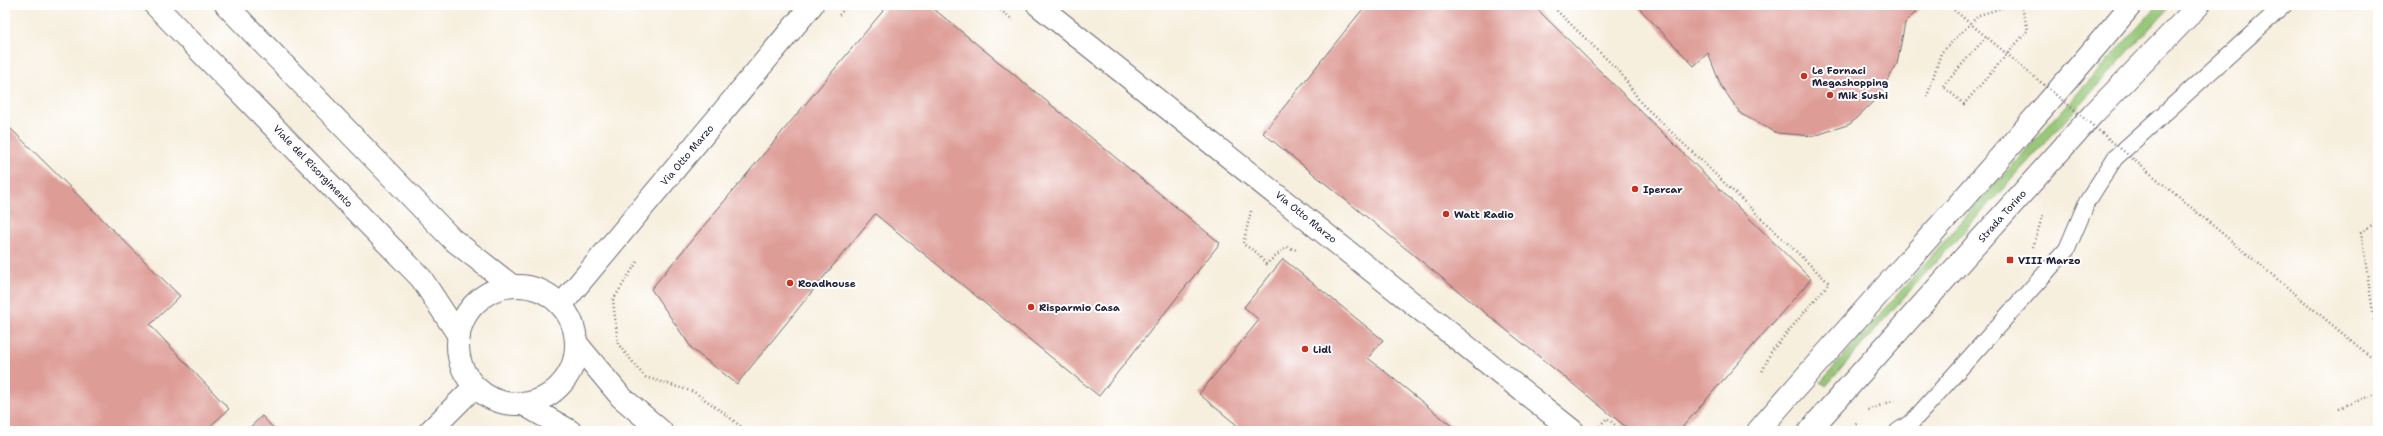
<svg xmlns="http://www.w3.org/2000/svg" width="2383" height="436" font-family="'Shantell Sans',sans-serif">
  <rect width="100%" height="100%" fill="#fff"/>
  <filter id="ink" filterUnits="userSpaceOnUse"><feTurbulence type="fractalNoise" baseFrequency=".025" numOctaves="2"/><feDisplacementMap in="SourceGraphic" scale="8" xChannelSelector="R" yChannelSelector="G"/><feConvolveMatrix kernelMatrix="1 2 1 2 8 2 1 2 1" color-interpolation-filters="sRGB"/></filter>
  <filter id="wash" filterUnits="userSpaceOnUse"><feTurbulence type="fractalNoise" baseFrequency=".012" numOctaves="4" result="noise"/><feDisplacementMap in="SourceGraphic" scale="16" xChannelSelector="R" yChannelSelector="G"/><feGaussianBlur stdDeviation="0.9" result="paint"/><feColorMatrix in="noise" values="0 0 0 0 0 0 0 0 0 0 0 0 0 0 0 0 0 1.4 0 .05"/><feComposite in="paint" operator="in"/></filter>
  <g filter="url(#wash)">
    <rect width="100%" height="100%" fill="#f7efde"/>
    <polygon fill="#98c878" stroke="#5d755a" points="2158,5 2171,5 1904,297 1826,386 1821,382 1978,203"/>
    <g id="blocks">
      <g fill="#de9c96">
        <polygon points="888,5 929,5 1220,243 1099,396 875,214 737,384 693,350 651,289"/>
        <polygon points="1366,5 1533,5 1811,279 1679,431 1631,431 1263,133"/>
        <polygon points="1636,5 1923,5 1905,23 1897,64 1878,97 1850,124 1814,136 1777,133 1741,114 1721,86 1708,53 1694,66"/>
        <polygon points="5,123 180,296 150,325 229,409 205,431 5,431"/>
        <polygon points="1283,259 1383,340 1368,358 1458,431 1244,431 1199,394 1259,320 1244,307"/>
        <polygon points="262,416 276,431 246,431"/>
      </g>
    </g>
  </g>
  <g filter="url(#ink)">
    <use href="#blocks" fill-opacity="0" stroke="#6d6a74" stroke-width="1"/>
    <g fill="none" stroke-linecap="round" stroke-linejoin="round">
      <g stroke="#6d6a74" stroke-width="18">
        <polyline id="lane" points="1898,431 1912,422 2067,249 2087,202 2115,158 2284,5"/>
      </g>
      <g stroke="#6d6a74" stroke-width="24">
        <g id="street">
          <polyline points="1038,5 1573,431"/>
          <polyline points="562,304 812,5"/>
          <polyline points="430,431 474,387"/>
        </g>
      </g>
      <g stroke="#6d6a74" stroke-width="24">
        <g id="secondary">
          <polyline points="155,5 421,278 459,336"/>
          <polyline points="226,5 452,239 512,286"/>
          <circle cx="517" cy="345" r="59"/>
          <polyline points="577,344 621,397 661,431"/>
          <polyline points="525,405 570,431"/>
        </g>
      </g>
      <g stroke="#6d6a74" stroke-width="24">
        <g id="primary">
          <path d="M1758 431C1882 288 2010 150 2131 5"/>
          <polyline points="1809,431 2093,114 2199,5"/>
        </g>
      </g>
      <g stroke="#6d6a74" stroke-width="2.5" stroke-dasharray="1 3" stroke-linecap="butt">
        <polyline points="994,5 1013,20"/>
        <polyline points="1551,5 1620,72 1641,103 1829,283 1771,352 1762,372"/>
        <polyline points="839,15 848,5"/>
        <polyline points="1986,37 1943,86 1964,104 2028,30 2021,5"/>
        <polyline points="1927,97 1941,53 1979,15 2012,5"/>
        <polyline points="1251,211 1243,244 1256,252 1266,264 1287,247 1297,250"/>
        <polyline points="2378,221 2361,232 2378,346"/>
        <polyline points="2033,247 2043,214"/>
        <polyline points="637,262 613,300 618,344 645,377 694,392 723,412 746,431"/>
        <polyline points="2339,408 2378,393"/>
        <polyline points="1868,410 1895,400"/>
        <polyline points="1600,426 1607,418 1622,431"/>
        <polyline points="1851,431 1857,423"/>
      </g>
      <use href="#lane" stroke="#fff" stroke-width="16"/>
      <use href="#street" stroke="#fff" stroke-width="22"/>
      <use href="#secondary" stroke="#fff" stroke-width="22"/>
      <use href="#primary" stroke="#fff" stroke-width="22"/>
      <polyline stroke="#6d6a74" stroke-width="2.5" stroke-dasharray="1 3" stroke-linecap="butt" points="1948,5 2378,363"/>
    </g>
  </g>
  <g fill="#c8321e" stroke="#fff" stroke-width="1.5">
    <circle cx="1804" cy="76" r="4"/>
    <circle cx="1830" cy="95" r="4"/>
    <circle cx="1635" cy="189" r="4"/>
    <circle cx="1446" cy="214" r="4"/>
    <rect x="2006" y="256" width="8" height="8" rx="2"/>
    <circle cx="790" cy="283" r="4"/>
    <circle cx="1031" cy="307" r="4"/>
    <circle cx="1305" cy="349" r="4"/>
  </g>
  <g text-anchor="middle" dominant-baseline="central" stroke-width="4" stroke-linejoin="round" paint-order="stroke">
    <g font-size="10" font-weight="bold" fill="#22223b" stroke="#fff" text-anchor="start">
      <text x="1812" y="70">Le Fornaci<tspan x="1812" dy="12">Megashopping</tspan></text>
      <text x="1838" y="95">Mik Sushi</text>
      <text x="1643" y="189">Ipercar</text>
      <text x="1454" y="214">Watt Radio</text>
      <text x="2018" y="260">VIII Marzo</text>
      <text x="798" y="283">Roadhouse</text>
      <text x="1039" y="307">Risparmio Casa</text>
      <text x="1313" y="349">Lidl</text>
    </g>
    <g font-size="10" fill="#22223b" stroke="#fff">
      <text transform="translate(687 155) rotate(-50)">Via Otto Marzo</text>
      <text transform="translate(313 166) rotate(46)">Viale del Risorgimento</text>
      <text transform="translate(2002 216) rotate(-48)">Strada Torino</text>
      <text transform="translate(1306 217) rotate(39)">Via Otto Marzo</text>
    </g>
  </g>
  <rect width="2383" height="436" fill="none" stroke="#fff" stroke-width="20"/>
</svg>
